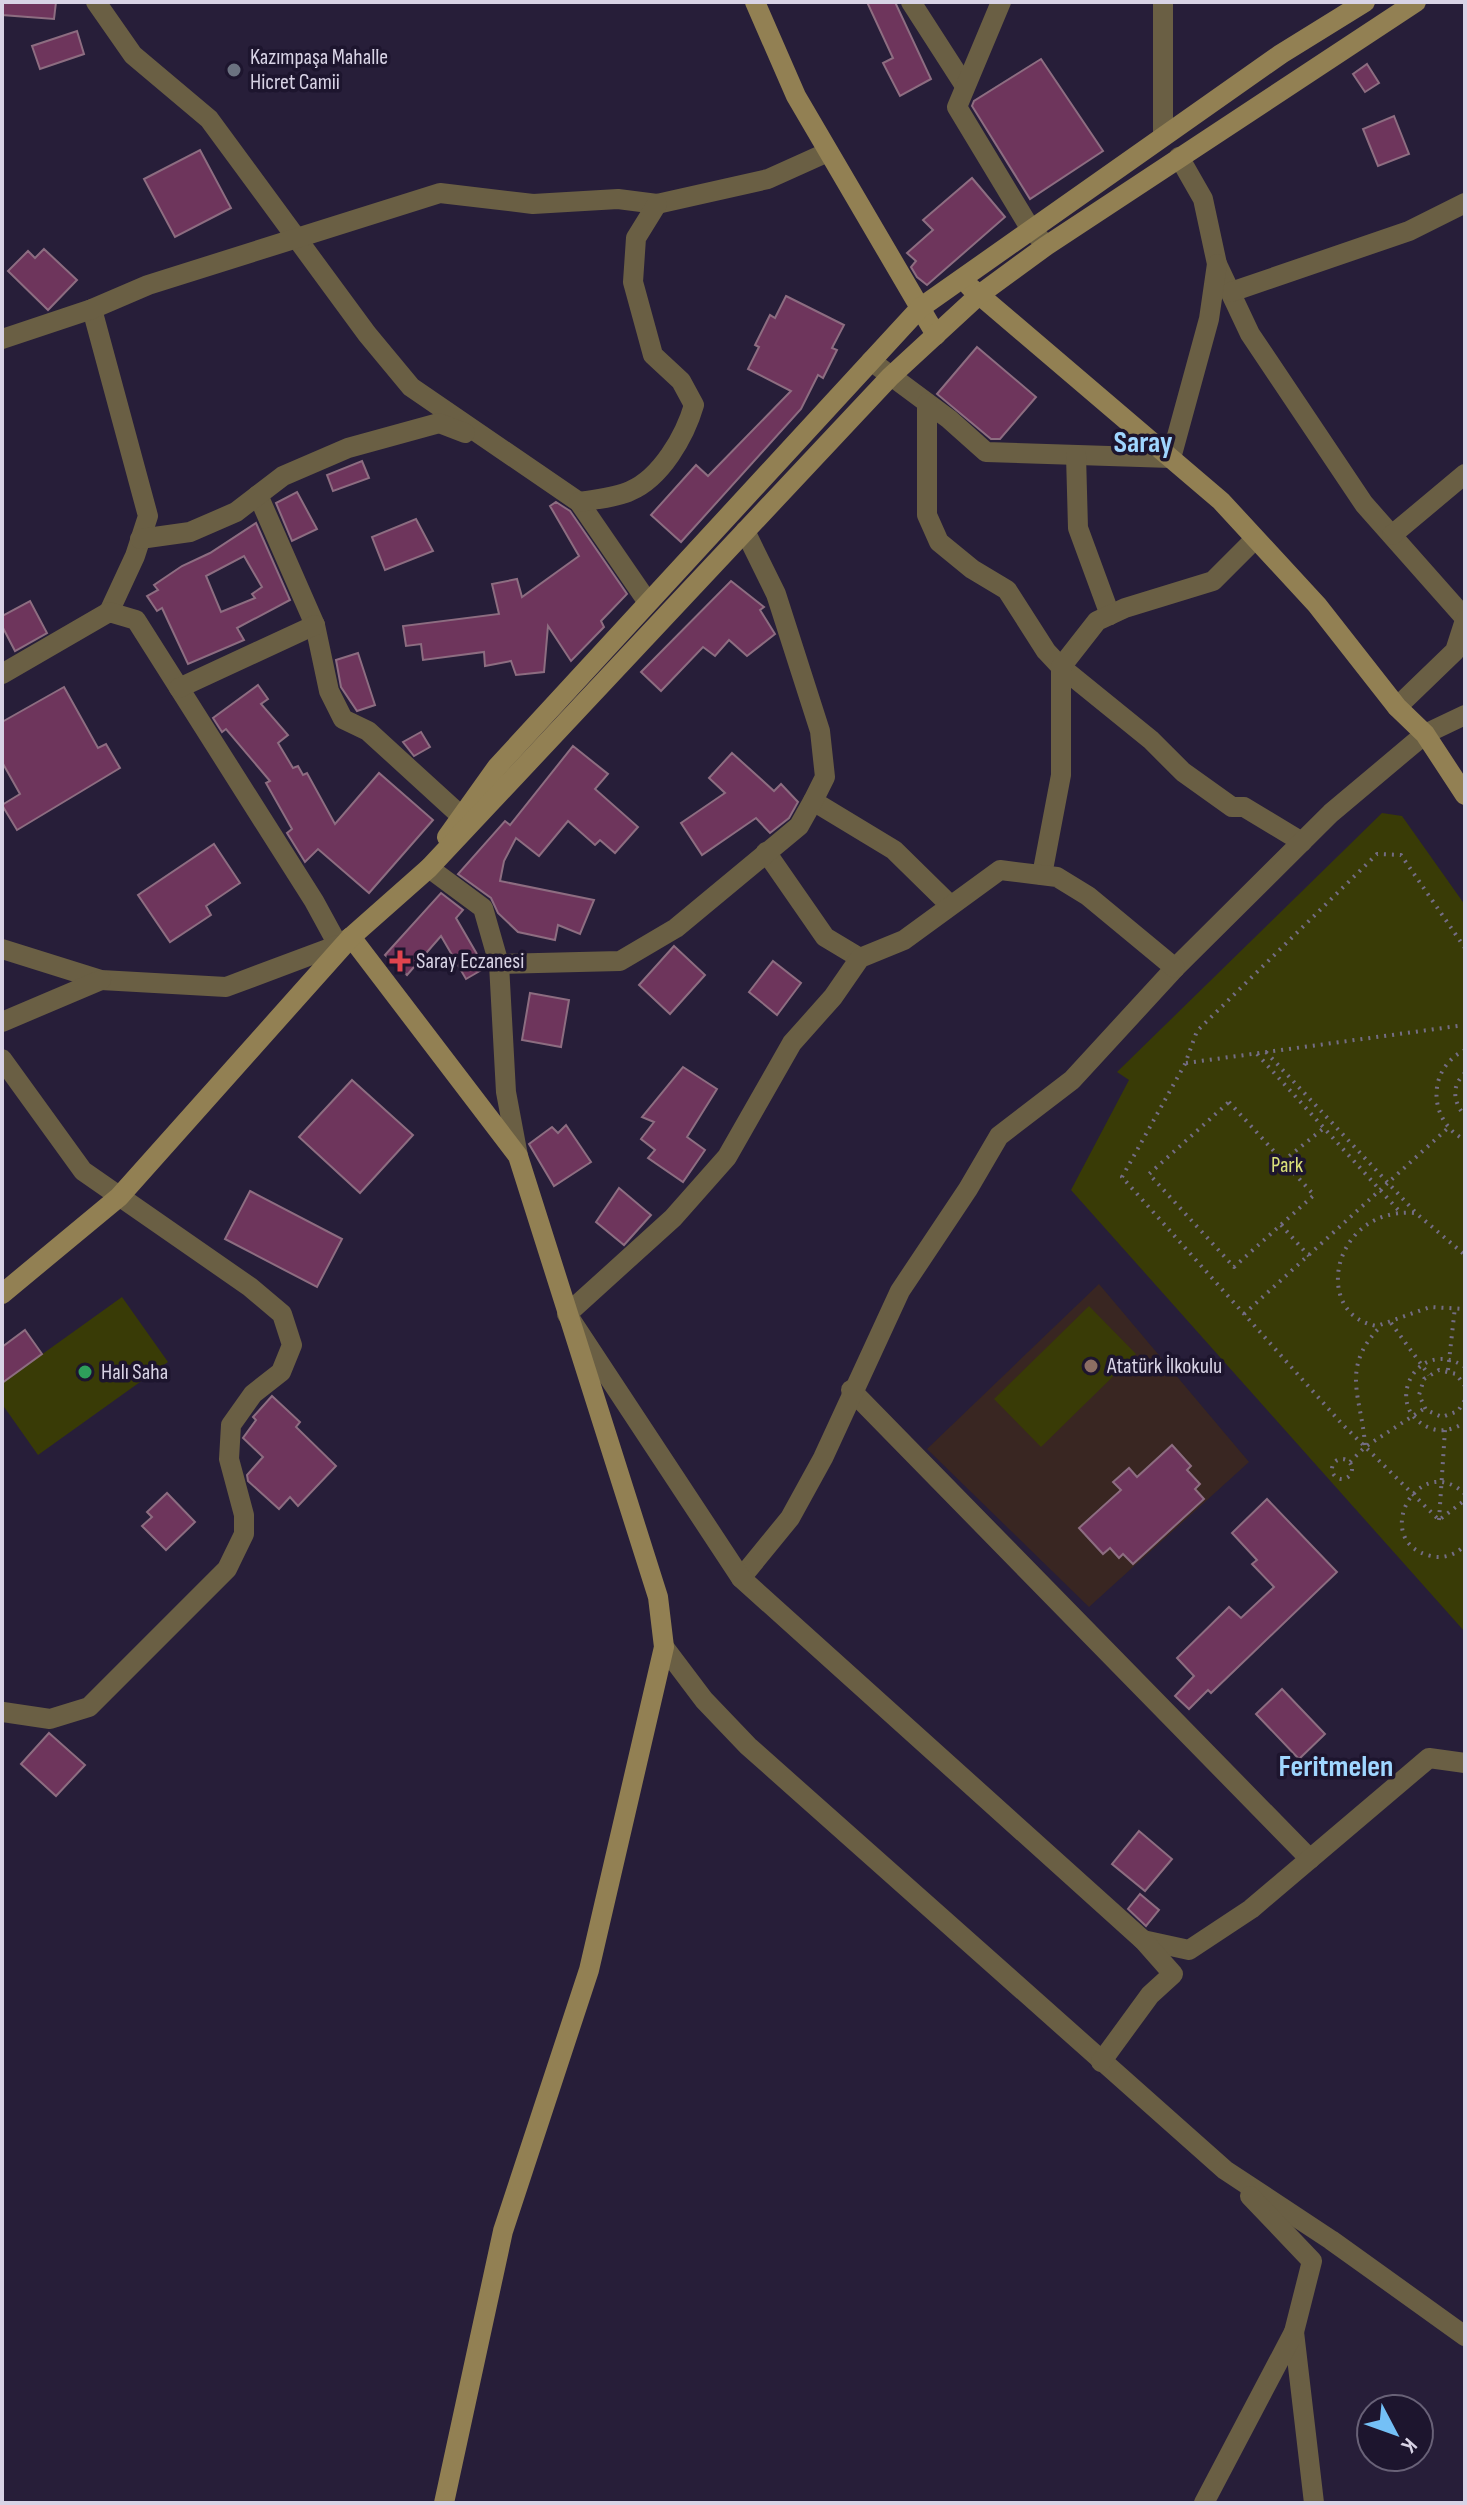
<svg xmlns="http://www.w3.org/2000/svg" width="1467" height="2505" font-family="'Sofia Sans Condensed',sans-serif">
  <rect width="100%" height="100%" fill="#271e39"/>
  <polygon fill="#392622" points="1099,1284 1249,1462 1089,1607 927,1449"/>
  <g fill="#393b06">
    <polygon points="1382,813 1402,816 1465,905 1465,1632 1071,1190 1129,1080 1117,1072"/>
    <polygon points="122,1297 168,1362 38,1455 2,1404 2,1383"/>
    <polygon points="1089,1306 1136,1354 1041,1447 994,1399"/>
  </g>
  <g fill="#6e355c" stroke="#8d6d81" stroke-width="2" fill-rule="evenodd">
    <polygon points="2,2 56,2 54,19 2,15"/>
    <polygon points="867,2 895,2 931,79 900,96 883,63 893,58"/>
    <polygon points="77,31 84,54 40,69 32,46"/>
    <polygon points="1041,59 1103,151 1030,199 972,106 974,101"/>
    <polygon points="1367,64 1379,83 1365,92 1353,74"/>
    <polygon points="1394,116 1409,154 1378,166 1363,129"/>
    <polygon points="200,150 231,208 175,237 144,179"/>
    <polygon points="972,178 1005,217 927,285 917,277 911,267 916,261 907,253 933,230 923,220"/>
    <polygon points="44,249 77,280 48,310 8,271 28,251 35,258"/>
    <polygon points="786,296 844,325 832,348 837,350 823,378 818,375 801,409 681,542 651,515 696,465 708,476 791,391 748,369 759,347 755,345 770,315 775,318"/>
    <polygon points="977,347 1036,397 1000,439 991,439 937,394"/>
    <polygon points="362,461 369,478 333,491 327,475"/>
    <polygon points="297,492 317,529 292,541 276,503"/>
    <polygon points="556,502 570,511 627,594 601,621 604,627 571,661 548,626 544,672 516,675 511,661 485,666 484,652 423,660 421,644 406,646 403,626 499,614 492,584 517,579 522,597 579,556 550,506"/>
    <polygon points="416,519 433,551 385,570 372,537"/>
    <path d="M256 523 290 600 237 628 244 640 188 664 162 608 157 611 147 596 158 590 154 585 182 566 210 553ZM244 556 262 587 252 594 255 598 221 612 206 576Z"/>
    <polygon points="731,581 764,607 760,610 775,634 747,656 729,640 715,656 703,647 661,691 641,672"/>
    <polygon points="30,601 47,633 15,651 2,626 2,616"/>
    <polygon points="358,653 375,705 357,711 341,687 336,660"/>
    <polygon points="258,685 268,699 261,704 288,735 278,743 293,768 298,766 303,775 307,773 335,824 379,773 433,820 369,893 318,849 305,862 287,833 292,829 266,783 270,781 226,729 222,732 213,718"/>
    <polygon points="64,687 98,748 106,744 120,768 17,830 2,805 20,794 2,762 2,722"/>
    <polygon points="421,732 430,747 414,756 403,742"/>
    <polygon points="573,746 608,774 595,789 638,827 615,853 600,840 595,845 568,821 539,856 516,838 504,861 500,881 594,900 580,934 558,925 555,940 518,932 498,913 491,898 458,874 505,821 510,825"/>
    <polygon points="732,753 774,791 781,784 798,802 789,818 770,833 756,818 702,855 681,823 725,793 709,778"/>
    <polygon points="214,844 240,883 206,906 211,915 170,942 138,895"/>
    <polygon points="441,893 463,910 456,918 485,968 466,979 441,936 407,975 385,955"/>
    <polygon points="674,946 705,975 670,1014 639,985"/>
    <polygon points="773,961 801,983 777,1015 749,992"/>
    <polygon points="530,993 569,1000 561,1047 522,1040"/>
    <polygon points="683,1067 717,1089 687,1137 705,1150 683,1182 648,1158 655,1150 641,1139 654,1122 642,1117"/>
    <polygon points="352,1080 413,1135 360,1193 299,1137"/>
    <polygon points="566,1125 591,1162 554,1186 529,1144 552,1127 558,1133"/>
    <polygon points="619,1188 651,1215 624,1245 596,1222"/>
    <polygon points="250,1191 342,1239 317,1287 225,1239"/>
    <polygon points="25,1330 42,1354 2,1383 2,1347"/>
    <polygon points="272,1396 300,1422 296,1427 336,1466 298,1506 290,1497 279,1509 248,1481 247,1475 263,1457 243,1438 256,1420 253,1417"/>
    <polygon points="1172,1445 1191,1466 1187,1470 1200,1484 1195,1489 1204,1499 1133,1564 1123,1554 1119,1558 1110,1548 1103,1554 1079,1528 1121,1490 1113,1482 1129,1468 1137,1477"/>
    <polygon points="167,1493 195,1522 166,1550 142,1526 152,1517 147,1512"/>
    <polygon points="1267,1499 1337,1572 1211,1693 1208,1690 1189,1709 1175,1696 1194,1676 1177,1658 1229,1607 1241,1618 1274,1587 1252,1564 1257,1560 1232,1533"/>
    <polygon points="1282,1689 1325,1734 1299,1759 1256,1714"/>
    <polygon points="49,1733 85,1765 56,1796 21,1764"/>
    <polygon points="1139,1831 1172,1859 1145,1891 1112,1864"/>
    <polygon points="1140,1894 1159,1910 1146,1926 1128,1909"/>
  </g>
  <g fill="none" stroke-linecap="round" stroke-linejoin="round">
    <g stroke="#746d84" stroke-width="4" stroke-dasharray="2 6" stroke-linecap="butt">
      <polyline points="1465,948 1401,855 1377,854 1197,1031 1185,1064 1122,1177 1342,1424 1439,1520 1465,1500"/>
      <path d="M1465 1050C1426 1069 1428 1121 1465 1140"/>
      <polyline points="1266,1052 1417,1214 1465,1255"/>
      <polyline points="1257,1054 1400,1212"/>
      <polyline points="1186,1063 1465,1025"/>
      <path d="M1465 1073C1451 1086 1453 1102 1465 1116"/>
      <polygon points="1229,1102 1314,1195 1234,1267 1149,1174"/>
      <polyline points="1283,1161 1324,1128"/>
      <path d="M1414 1213C1332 1207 1311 1315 1377 1326L1430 1307 1465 1309"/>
      <polyline points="1281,1225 1309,1256"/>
      <polyline points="1244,1314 1448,1128"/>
      <polyline points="1391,1323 1429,1375"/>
      <path d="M1465 1367C1417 1335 1380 1408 1430 1428 1442 1433 1455 1429 1465 1422"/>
      <polyline points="1448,1370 1455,1307"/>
      <polyline points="1465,1386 1456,1374 1439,1370 1424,1379 1419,1395 1426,1410 1442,1417 1458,1411 1465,1400"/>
      <path d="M1365 1445C1362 1398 1339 1368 1381 1326"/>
      <circle cx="1342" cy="1469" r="10"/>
      <polyline points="1350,1462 1365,1447 1425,1408"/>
      <path d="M1465 1494C1418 1449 1369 1542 1431 1556 1443 1559 1456 1555 1465 1545"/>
      <polyline points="1439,1520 1445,1430"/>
    </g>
    <g stroke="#6a5f44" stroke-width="20">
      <polyline points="96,2 133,55 209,119 367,334 411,387 579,502 647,601"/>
      <polyline points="911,2 965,86"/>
      <polyline points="1001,2 957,107 1030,228 1044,243"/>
      <polyline points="1163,136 1163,2"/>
      <polyline points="1179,157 1203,199 1217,264 1250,334 1364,504 1465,618"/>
      <polyline points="1231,292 1409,231 1465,203"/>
      <polyline points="92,309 148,516 135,556 109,612"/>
      <polyline points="2,339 92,309 148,285 440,193 533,204 618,199 657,204 768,179 828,152"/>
      <polyline points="871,361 949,419 986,452 1171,458 1209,319 1217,264"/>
      <polyline points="927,403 927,515 939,542 972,569 1007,590 1046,651 1061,667 1151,740 1183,772 1232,807 1244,807 1302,842"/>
      <polyline points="1076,455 1078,528 1110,615"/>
      <polyline points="258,495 315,625 329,691 343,719 368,731 460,815"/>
      <path d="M579 502C595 499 616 498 630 491 661 478 685 436 694 405L681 381 653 355 633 282 636 238 657 204"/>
      <polyline points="1392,535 1465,474"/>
      <polyline points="140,539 190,532 236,512 283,476 348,448 439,423 465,433"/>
      <polyline points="2,674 109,612 136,620 314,901 338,945 351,937"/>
      <polyline points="179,688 315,625"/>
      <polyline points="1397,707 1455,651 1465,620"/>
      <polyline points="813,801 894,850 949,904"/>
      <polyline points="766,852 825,937 860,958"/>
      <polyline points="429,868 483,908 499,964 506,1092 518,1156"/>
      <polyline points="1042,875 1061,775 1061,667 1097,621 1125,608 1213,581 1255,539"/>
      <polyline points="2,949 101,980 226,987 338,945"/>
      <polyline points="499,964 620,961 676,928 799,826 813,801 825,777 820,731 776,594 745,531"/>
      <polyline points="2,1022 101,980"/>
      <polyline points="2,1059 83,1171 250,1287 282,1314 292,1345 281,1372 253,1394 231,1425 229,1459 244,1515 244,1534 227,1569 89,1707 50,1719 3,1712"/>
      <polyline points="851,1390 1310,1859"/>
      <polyline points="741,1578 790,1518 823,1458 900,1291 968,1189 999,1136 1072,1080 1175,968 1331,813 1425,734 1465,715"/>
      <polyline points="664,1647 704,1700 748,1746 1225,2170 1331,2240 1465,2336"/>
      <polyline points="1143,1940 1189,1950 1251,1909 1429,1758 1465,1763"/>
      <polyline points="1101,2062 1150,1995 1173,1974 1143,1940 741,1578 567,1314 673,1218 727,1157 792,1043 833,997 860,958 904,940 1000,870 1057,877 1088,896 1175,968"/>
      <polyline points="1294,2332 1314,2503"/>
      <polyline points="1204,2503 1294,2332 1312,2261 1250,2196"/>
    </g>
    <g stroke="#928053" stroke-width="20">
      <polyline points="755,2 796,96 936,335"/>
      <polyline points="970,287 1221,501 1317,605 1397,707 1425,734 1465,795"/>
      <polyline points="447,837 497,767 920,308 1281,54 1365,2"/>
      <polyline points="351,937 518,1156 658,1597 664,1647 589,1970 503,2231 444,2503"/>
      <polyline points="2,1294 119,1197 351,937 429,868 890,377 979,295 1046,246 1416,2"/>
    </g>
  </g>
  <circle fill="#6b7280" stroke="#1d152e" stroke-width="3" cx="234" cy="70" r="8"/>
  <path fill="#e0444e" stroke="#1d152e" stroke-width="3" d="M396 949h8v8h8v8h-8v8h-8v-8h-8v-8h8z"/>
  <circle fill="#8d6e63" stroke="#1d152e" stroke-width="3" cx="1091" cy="1366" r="8"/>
  <circle fill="#2e9e5b" stroke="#1d152e" stroke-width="3" cx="85" cy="1372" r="8"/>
  <g text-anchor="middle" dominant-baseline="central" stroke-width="7" stroke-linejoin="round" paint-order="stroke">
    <g font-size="22" fill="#d8d3e5" stroke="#1d152e" text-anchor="start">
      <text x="250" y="57">Kazımpaşa Mahalle<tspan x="250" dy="25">Hicret Camii</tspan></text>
      <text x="416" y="961">Saray Eczanesi</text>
      <text x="1107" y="1366">Atatürk İlkokulu</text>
      <text x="101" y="1372">Halı Saha</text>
    </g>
    <g font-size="22" fill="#dae07a" stroke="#1d152e">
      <text x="1287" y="1165">Park</text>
    </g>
    <g font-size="30" font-weight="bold" fill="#9fd6ff" stroke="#1d152e">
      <text x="1143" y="443">Saray</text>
      <text x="1336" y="1767">Feritmelen</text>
    </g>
  </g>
  <rect width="1467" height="2505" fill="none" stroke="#d8d3e5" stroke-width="8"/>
  <g transform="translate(1395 2433) rotate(131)"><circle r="38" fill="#1d152e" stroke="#686177" stroke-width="2"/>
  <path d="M0-6L14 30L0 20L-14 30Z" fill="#74c0f6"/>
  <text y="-12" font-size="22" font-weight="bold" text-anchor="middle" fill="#d8d3e5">K</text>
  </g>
</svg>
